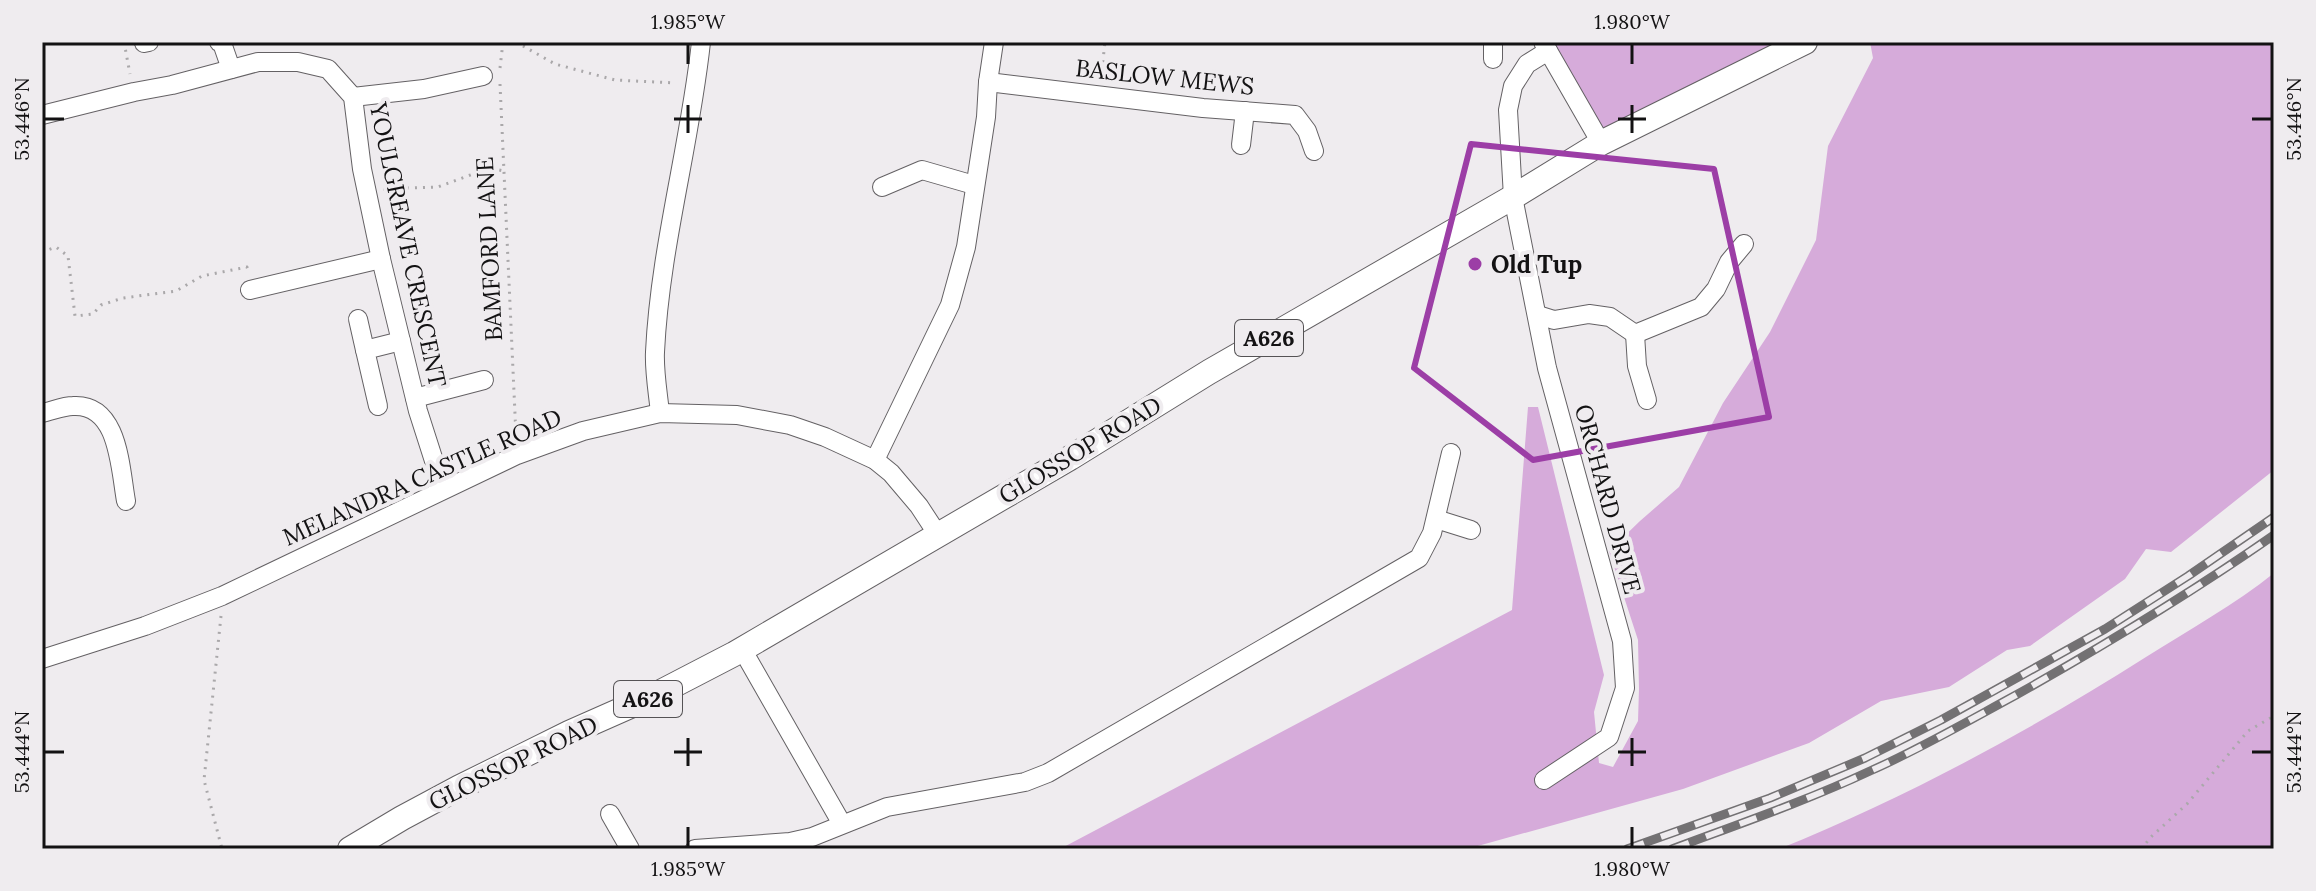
<svg xmlns="http://www.w3.org/2000/svg" width="2316" height="891" font-family="Lora,serif">
  <rect width="100%" height="100%" fill="#efecef"/>
  <g fill="#d6abda">
    <polygon points="1549,42 1785,42 1602,136"/>
    <polygon points="1870,42 2274,42 2274,470 2171,552 2146,549 2125,579 2030,646 2007,650 1949,687 1881,701 1809,743 1683,789 1467,849 1060,849 1512,610 1528,407 1538,407 1604,675 1594,712 1599,763 1613,767 1638,721 1639,689 1638,640 1609,551 1640,521 1679,487 1723,403 1770,332 1816,240 1828,146 1873,58"/>
    <path d="M2274 573V849H1779C1908 797 2029 731 2146 657 2187 631 2237 603 2274 573Z"/>
  </g>
  <g fill="none" stroke-linecap="round" stroke-linejoin="round">
    <g stroke="#646164" stroke-width="20">
      <g id="minor">
        <polyline points="219,42 222,43 231,69"/>
        <polyline points="1543,42 1601,143"/>
        <polyline points="144,43 149,42"/>
        <polyline points="1493,59 1493,42"/>
        <polyline points="988,82 1203,108 1295,115 1307,131 1314,151"/>
        <polyline points="353,97 424,89 483,76"/>
        <polyline points="42,115 134,92 172,85 258,62 298,62 328,69 353,97 362,169 381,259 418,411 443,489"/>
        <polyline points="1241,145 1245,111"/>
        <polyline points="882,187 922,170 974,185"/>
        <polyline points="250,290 381,259"/>
        <polyline points="1538,315 1554,320 1589,314 1610,317 1635,334 1701,307 1716,289 1729,262 1744,244"/>
        <polyline points="358,319 365,350"/>
        <polyline points="1635,334 1637,366 1647,400"/>
        <polyline points="415,398 484,380"/>
        <polyline points="378,406 365,350 401,341"/>
        <path d="M42 413C52 411 63 406 73 406 119 403 120 468 126 501"/>
        <path d="M660 413C658 393 654 371 655 352 660 247 690 146 701 42"/>
        <polyline points="875,460 950,305 966,247 986,117 988,82 994,42"/>
        <polyline points="1436,519 1471,530"/>
        <polyline points="742,649 842,824"/>
        <polyline points="42,659 145,626 222,596 517,455 583,431 660,413 737,415 790,425 825,437 875,460 891,473 919,506 938,535"/>
        <polyline points="1544,780 1609,737 1625,688 1622,641 1547,368 1513,197 1508,110 1513,86 1527,64 1548,51"/>
        <polyline points="610,814 630,849"/>
        <polyline points="695,849 790,842 812,837 887,807 1025,782 1048,773 1419,558 1432,533 1451,453"/>
      </g>
    </g>
    <g stroke="#646164" stroke-width="26">
      <polyline id="major" points="350,849 402,818 458,788 569,733 655,695 734,654 1070,458 1209,372 1513,197 1601,143 1805,42"/>
    </g>
    <g stroke="#aaa8aa" stroke-width="3" stroke-dasharray="2 6" stroke-linecap="butt">
      <polyline points="124,42 130,74"/>
      <polyline points="516,42 555,64 615,80 676,83"/>
      <polyline points="500,68 503,42"/>
      <polyline points="1101,78 1105,42"/>
      <polyline points="500,84 516,436"/>
      <polyline points="383,189 438,187 489,168 504,171"/>
      <polyline points="42,252 56,247 68,256 75,316 93,314 101,305 123,298 176,291 202,276 247,267 248,272"/>
      <polyline points="221,616 204,780 222,849"/>
      <polyline points="2141,849 2152,836 2187,804 2248,731 2274,716"/>
    </g>
    <use href="#minor" stroke="#fff" stroke-width="18"/>
    <use href="#major" stroke="#fff" stroke-width="24"/>
    <g stroke="#737173" stroke-width="9">
      <g id="rail">
        <polyline points="1627,849 1770,798 1865,758 1941,720 2105,629 2188,576 2274,517"/>
        <path d="M1672 849C1739 824 1806 801 1870 771 1920 749 1968 721 2016 695 2105 645 2191 593 2274 535"/>
      </g>
    </g>
    <use href="#rail" stroke="#efecef" stroke-width="6" stroke-dasharray="18" stroke-linecap="butt"/>
  </g>
  <path fill="none" stroke="#9c3ea6" stroke-width="6" stroke-linejoin="round" d="M1471 144 1714 169 1769 417 1533 460 1414 368Z"/>
  <path fill="none" stroke="#131213" stroke-width="3" d="M688 44V64M1632 44V64M688 105V133M1632 105V133M44 119H64M674 119H702M1618 119H1646M2252 119H2272M688 738V766M1632 738V766M44 752H64M674 752H702M1618 752H1646M2252 752H2272M688 827V847M1632 827V847"/>
  <circle fill="#9c3ea6" stroke="#efecef" stroke-width="3" cx="1475" cy="264" r="8"/>
  <g text-anchor="middle" dominant-baseline="central" stroke-width="8" stroke-linejoin="round" paint-order="stroke">
    <g fill="#efecef" stroke="#555355" stroke-width="2">
      <rect x="1235" y="320" width="68" height="36" rx="6"/>
      <rect x="614" y="681" width="68" height="36" rx="6"/>
    </g>
    <g font-size="22" font-weight="bold" fill="#131213">
      <text x="1269" y="338">A626</text>
      <text x="648" y="699">A626</text>
    </g>
    <g font-size="24" fill="#131213" stroke="#efecef">
      <text transform="translate(1165 77) rotate(6)">BASLOW MEWS</text>
      <text transform="translate(408 245) rotate(78)">YOULGREAVE CRESCENT</text>
      <text transform="translate(489 249) rotate(-93)">BAMFORD LANE</text>
      <text transform="translate(1080 450) rotate(-31)">GLOSSOP ROAD</text>
      <text transform="translate(422 477) rotate(-24)">MELANDRA CASTLE ROAD</text>
      <text transform="translate(1608 499) rotate(75)">ORCHARD DRIVE</text>
      <text transform="translate(513 763) rotate(-26)">GLOSSOP ROAD</text>
    </g>
    <g font-size="24" font-weight="bold" fill="#131213" stroke="#efecef" text-anchor="start">
      <text x="1491" y="264">Old Tup</text>
    </g>
  </g>
  <rect width="2316" height="891" fill="none" stroke="#efecef" stroke-width="88"/>
  <rect x="44" y="44" width="2228" height="803" fill="none" stroke="#131213" stroke-width="3"/>
  <g font-size="20" text-anchor="middle" fill="#131213">
    <text x="688" y="29">1.985°W</text>
    <text x="1632" y="29">1.980°W</text>
    <text transform="translate(22 119) rotate(-90)" y="7">53.446°N</text>
    <text transform="translate(2294 119) rotate(-90)" y="7">53.446°N</text>
    <text transform="translate(22 752) rotate(-90)" y="7">53.444°N</text>
    <text transform="translate(2294 752) rotate(-90)" y="7">53.444°N</text>
    <text x="688" y="876">1.985°W</text>
    <text x="1632" y="876">1.980°W</text>
  </g>
</svg>
